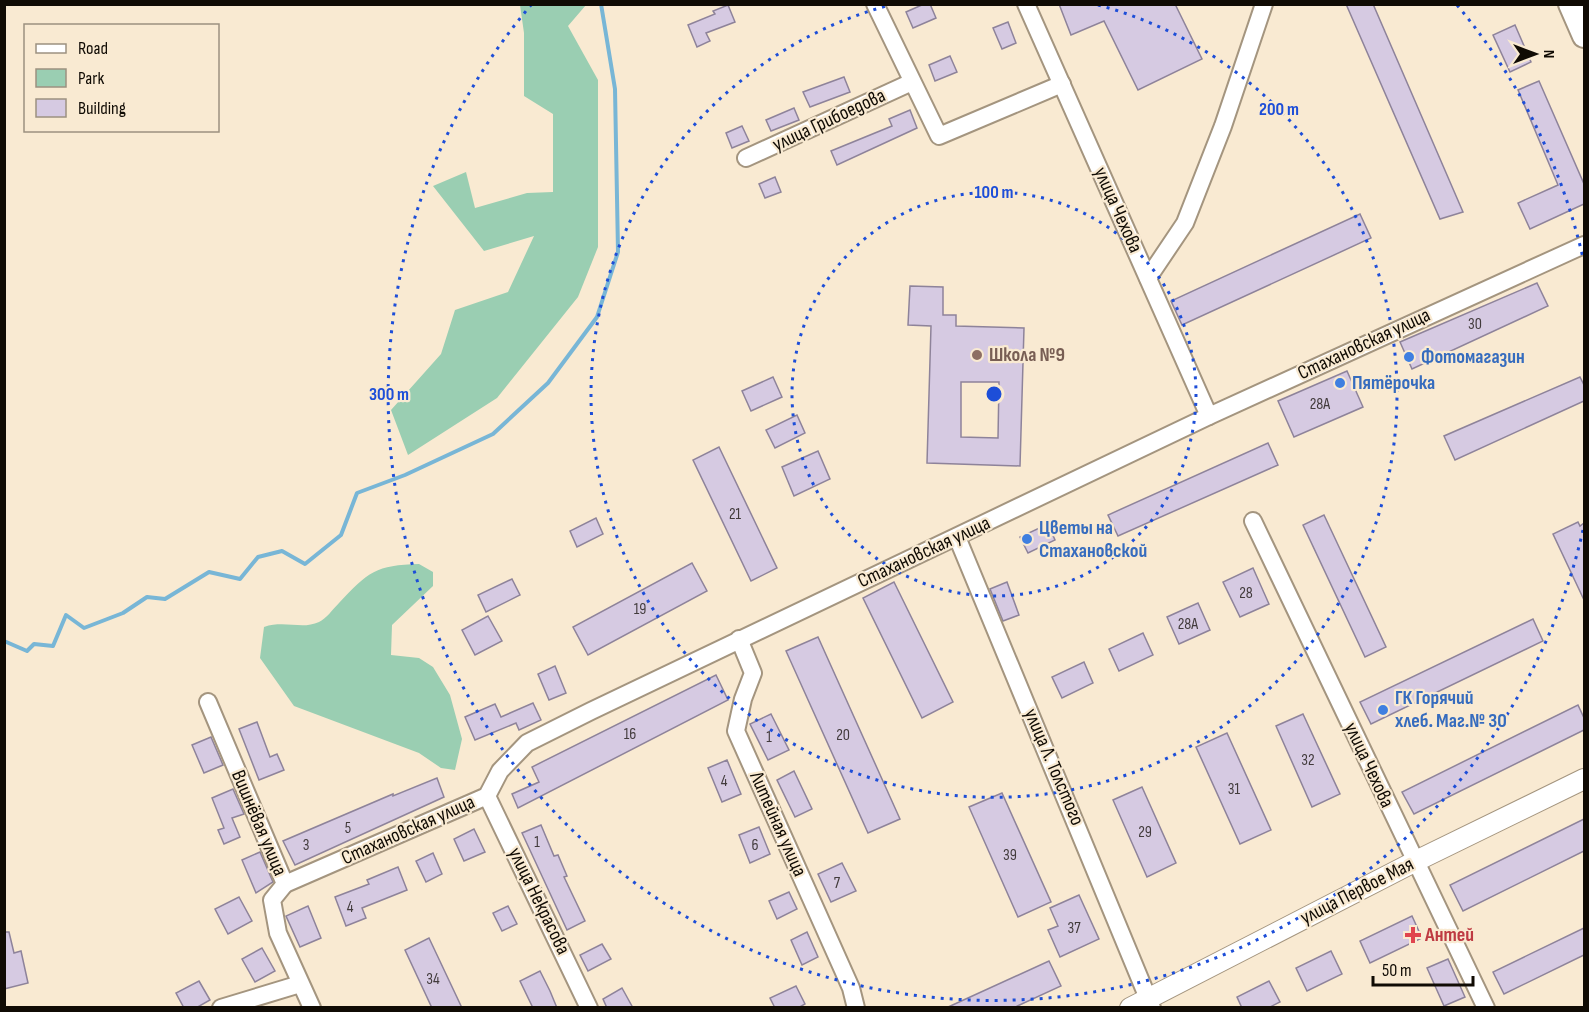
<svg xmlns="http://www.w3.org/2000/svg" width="1589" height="1012" font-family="'Sofia Sans Condensed',sans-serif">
  <rect width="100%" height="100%" fill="#f9ead2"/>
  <g fill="#9aceb2">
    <polygon points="520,5 586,5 568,26 598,80 598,247 578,297 497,398 408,455 391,410 441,354 455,310 508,292 534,236 484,251 433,186 466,172 475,208 527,193 553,192 553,114 524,96 524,33"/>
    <path d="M419 564 433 572V586L392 625 391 655 419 658 433 667 450 695 462 739 455 770 441 768 419 753 294 706 260 658 264 627C285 620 302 630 319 622 326 619 333 609 339 603 368 572 376 565 419 564Z"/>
  </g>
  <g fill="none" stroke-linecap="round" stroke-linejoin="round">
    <polyline stroke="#78b6d6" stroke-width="4" points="4,641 27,651 34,644 53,646 66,615 84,628 123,613 147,597 165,599 209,572 240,579 258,557 282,551 305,564 341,535 357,493 405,475 493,434 548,383 597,317 618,252 615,89 601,4"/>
  </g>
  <g fill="#d6cae2" stroke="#8e839a" stroke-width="1.5" fill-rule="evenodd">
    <polygon points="924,4 930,4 936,18 913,28 906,12"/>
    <polygon points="1059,4 1175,4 1202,59 1138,90 1104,21 1071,35"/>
    <polygon points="1346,4 1373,4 1463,212 1440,219"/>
    <polygon points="728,5 735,22 706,33 710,41 697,47 688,25 715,14 713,11"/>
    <polygon points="1008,22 1016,43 1002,49 993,28"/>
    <polygon points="1515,25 1531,62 1510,72 1493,35"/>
    <polygon points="950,56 957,72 935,81 929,65"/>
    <polygon points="844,77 850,92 810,107 803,92"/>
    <polygon points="1539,81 1584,184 1584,204 1530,229 1518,203 1558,185 1518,90"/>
    <polygon points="794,108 799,120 771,131 766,120"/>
    <polygon points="910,110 917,128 837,165 831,151 892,126 889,119"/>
    <polygon points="742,126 749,141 732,148 726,133"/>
    <polygon points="775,177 781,192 765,198 759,184"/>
    <polygon points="1360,214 1371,238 1182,325 1171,301"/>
    <polygon points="1537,283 1548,306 1412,369 1400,342"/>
    <path d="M910 286 943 287V315H956V326L1024 328 1020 466 927 463 931 326 908 325ZM961 382H999L998 438 961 437Z"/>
    <polygon points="1347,371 1363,407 1294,437 1278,401"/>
    <polygon points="773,377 782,397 751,411 742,391"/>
    <polygon points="1580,377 1584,385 1584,401 1455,460 1444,436"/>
    <polygon points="797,415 805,433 775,448 766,430"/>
    <polygon points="1268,443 1278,465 1118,536 1108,515"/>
    <polygon points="719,447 777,568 751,581 693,460"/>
    <polygon points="818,451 830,479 794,496 782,467"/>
    <polygon points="1324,515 1386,647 1365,657 1303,525"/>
    <polygon points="596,518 603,534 577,547 570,531"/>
    <polygon points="1578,522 1580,526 1584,523 1584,600 1553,534"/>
    <polygon points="1048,524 1055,540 1028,553 1020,537"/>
    <polygon points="692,563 707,591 588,655 573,627"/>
    <polygon points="1253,568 1269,604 1240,617 1223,582"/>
    <polygon points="512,579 520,595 486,612 478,595"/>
    <polygon points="894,582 953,702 922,718 863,598"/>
    <polygon points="1007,582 1019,615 1003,621 990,589"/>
    <polygon points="1198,603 1210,630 1179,644 1167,617"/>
    <polygon points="488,616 502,641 475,655 462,630"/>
    <polygon points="1533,619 1543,641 1371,724 1360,702"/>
    <polygon points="1143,633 1153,655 1119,671 1109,649"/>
    <polygon points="818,637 900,819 868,833 786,651"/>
    <polygon points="1084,662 1093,683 1062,698 1052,677"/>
    <polygon points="555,666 566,693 549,700 538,674"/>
    <polygon points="716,675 728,700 518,808 512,794 539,782 532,767"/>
    <polygon points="533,703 541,720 519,730 516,723 475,740 465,717 495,704 501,717"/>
    <polygon points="1578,705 1584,718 1584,730 1414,814 1402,792"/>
    <polygon points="771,714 789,750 768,760 750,724"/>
    <polygon points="1303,714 1340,794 1312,807 1276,726"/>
    <polygon points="257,722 270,757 277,754 284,770 259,780 239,729"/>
    <polygon points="1227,733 1271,830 1240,844 1196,747"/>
    <polygon points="211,737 223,765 204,773 192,745"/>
    <polygon points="727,760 741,794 722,802 708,768"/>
    <polygon points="794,771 812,809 795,817 777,780"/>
    <polygon points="437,778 444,797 295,865 283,841 393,794 393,796"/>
    <polygon points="1142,787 1176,863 1147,877 1113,800"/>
    <polygon points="233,789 244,814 232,818 240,837 224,844 218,830 224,828 212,798"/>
    <polygon points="1002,793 1051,902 1018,917 969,807"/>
    <polygon points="1584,819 1584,851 1463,911 1450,885"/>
    <polygon points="541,825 554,856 558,855 567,876 564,877 585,921 567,930 522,833"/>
    <polygon points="759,827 770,854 750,863 739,835"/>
    <polygon points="474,829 485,852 464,861 454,839"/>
    <polygon points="260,852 273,882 256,893 242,860"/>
    <polygon points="433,853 442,874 426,882 416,861"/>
    <polygon points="842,863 856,891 831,902 818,874"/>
    <polygon points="398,867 407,890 362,908 366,918 346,926 335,897 369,884 367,880"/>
    <polygon points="789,892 797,909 777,919 769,901"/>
    <polygon points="1079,895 1099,939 1060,957 1048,930 1058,926 1050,908"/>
    <polygon points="239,897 252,921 228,934 215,909"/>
    <polygon points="308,906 321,938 300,947 286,916"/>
    <polygon points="508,906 517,924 502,931 493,913"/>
    <polygon points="1412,916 1422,938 1370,963 1360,941"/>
    <polygon points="1584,928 1584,955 1504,994 1493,972"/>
    <polygon points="4,932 9,932 14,953 21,951 28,983 4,989"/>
    <polygon points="807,932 818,957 802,965 791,940"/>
    <polygon points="429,938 462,1008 432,1008 405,950"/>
    <polygon points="602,944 611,959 588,971 580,955"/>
    <polygon points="262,948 275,971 255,982 242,959"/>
    <polygon points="1331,951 1342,974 1307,991 1296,968"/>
    <polygon points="1448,959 1465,997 1444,1006 1427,968"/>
    <polygon points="1049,961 1061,986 1013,1008 946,1008"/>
    <polygon points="540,971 550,991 557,1008 533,1008 520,981"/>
    <polygon points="199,981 210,1000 196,1008 184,1008 176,993"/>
    <polygon points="1269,981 1280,1002 1268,1008 1242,1008 1237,997"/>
    <polygon points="796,986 805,1004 798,1008 775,1008 770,998"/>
    <polygon points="622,988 633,1008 607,1008 603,999"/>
  </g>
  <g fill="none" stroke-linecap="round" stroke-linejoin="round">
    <g stroke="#a4957f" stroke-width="20">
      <g id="minor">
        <polyline points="875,4 939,136 1062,84"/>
        <polyline points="1026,4 1209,416"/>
        <polyline points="746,158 912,82"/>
        <polyline points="1148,278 1185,223 1223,126 1264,4"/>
        <polyline points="1253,521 1486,1008"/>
        <polyline points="957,537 1152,1008"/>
        <polyline points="739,639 753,673 743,699 736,731 851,988 856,1008"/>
        <polyline points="208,702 285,884 272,900 278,933 312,1008"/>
        <polyline points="487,796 589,1008"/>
        <polyline points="285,884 487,796 500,771 527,743 591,711 1209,416 1584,245"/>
        <polyline points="221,1008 300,984"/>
      </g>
    </g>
    <g stroke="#a4957f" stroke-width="22">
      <polyline id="tertiary" points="1130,1008 1414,862 1584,779"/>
    </g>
    <g stroke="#a4957f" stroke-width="26">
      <polyline id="secondary" points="1570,4 1584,36"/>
    </g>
    <use href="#minor" stroke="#fff" stroke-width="16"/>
    <use href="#tertiary" stroke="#fff" stroke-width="20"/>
    <use href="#secondary" stroke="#fff" stroke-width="22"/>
  </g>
  <g fill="none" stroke="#1d4ed8" stroke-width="3" stroke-dasharray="3 6">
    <circle cx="994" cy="394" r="202"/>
    <path d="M1098 5A403 403 0 1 1 890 5"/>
    <path d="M1583 530A605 605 0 1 1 531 5M1457 5A605 605 0 0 1 1583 258"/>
  </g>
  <circle fill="#8d6e63" stroke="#f9ead2" stroke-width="2" cx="977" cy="355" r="6"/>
  <g fill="#3f7fe0" stroke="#f9ead2" stroke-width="2">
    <circle cx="1409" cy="357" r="6"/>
    <circle cx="1340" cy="383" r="6"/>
    <circle cx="1027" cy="539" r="6"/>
    <circle cx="1383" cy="710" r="6"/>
  </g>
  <path fill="#e0444e" stroke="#f9ead2" stroke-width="2" d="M1410 926h6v6h6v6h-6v6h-6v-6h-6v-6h6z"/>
  <g text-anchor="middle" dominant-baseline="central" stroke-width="4.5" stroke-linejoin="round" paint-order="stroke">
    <g font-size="16" fill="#423b3c">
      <text x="1475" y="324">30</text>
      <text x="1320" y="404">28А</text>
      <text x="735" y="514">21</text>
      <text x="1246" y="593">28</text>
      <text x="640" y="609">19</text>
      <text x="1188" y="624">28А</text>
      <text x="630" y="734">16</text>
      <text x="843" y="735">20</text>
      <text x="769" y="737">1</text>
      <text x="1308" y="760">32</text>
      <text x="724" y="781">4</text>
      <text x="1234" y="789">31</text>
      <text x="348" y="828">5</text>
      <text x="1145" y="832">29</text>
      <text x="537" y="842">1</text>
      <text x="306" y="845">3</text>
      <text x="755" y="845">6</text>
      <text x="1010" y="855">39</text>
      <text x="837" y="883">7</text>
      <text x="350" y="907">4</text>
      <text x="1074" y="928">37</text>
      <text x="433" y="979">34</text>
    </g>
    <g font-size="20" fill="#100b04" stroke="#f9ead2">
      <text transform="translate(829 120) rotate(-25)">улица Грибоедова</text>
      <text transform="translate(1118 210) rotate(66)">улица Чехова</text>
      <text transform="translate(1364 344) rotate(-25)">Стахановская улица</text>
      <text transform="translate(924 552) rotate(-25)">Стахановская улица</text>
      <text transform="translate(1369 765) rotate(65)">улица Чехова</text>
      <text transform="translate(1054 767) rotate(67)">улица Л. Толстого</text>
      <text transform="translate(259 823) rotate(67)">Вишнёвая улица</text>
      <text transform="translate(778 824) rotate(66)">Литейная улица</text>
      <text transform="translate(408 830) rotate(-24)">Стахановская улица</text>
      <text transform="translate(1357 891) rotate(-27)">улица Первое Мая</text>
      <text transform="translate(539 901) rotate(64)">улица Некрасова</text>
    </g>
    <g font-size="20" font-weight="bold" fill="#785e54" stroke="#f9ead2" text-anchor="start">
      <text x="989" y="355">Школа №9</text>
    </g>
    <g font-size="20" font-weight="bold" fill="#366cbe" stroke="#f9ead2" text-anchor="start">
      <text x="1421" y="357">Фотомагазин</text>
      <text x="1352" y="383">Пятёрочка</text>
      <text x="1039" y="528">Цветы на<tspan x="1039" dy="23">Стахановской</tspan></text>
      <text x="1395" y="698">ГК Горячий<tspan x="1395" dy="23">хлеб. Маг.№ 30</tspan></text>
    </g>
    <g font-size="20" font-weight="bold" fill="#be3a42" stroke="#f9ead2" text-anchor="start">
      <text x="1425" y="935">Антей</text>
    </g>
  </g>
  <circle cx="994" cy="394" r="9" fill="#1d4ed8" stroke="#f9ead2" stroke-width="3"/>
  <g font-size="18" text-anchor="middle" font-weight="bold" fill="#1d4ed8" stroke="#f9ead2" stroke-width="4.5" stroke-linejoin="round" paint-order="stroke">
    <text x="1279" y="115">200 m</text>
    <text x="994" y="198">100 m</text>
    <text x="389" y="400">300 m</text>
  </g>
  <rect width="1589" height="1012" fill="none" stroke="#100b04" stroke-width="12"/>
  <rect x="24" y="24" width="195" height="108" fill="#f9ead2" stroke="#9c9180" stroke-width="1.5"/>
  <rect x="36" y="44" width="30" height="9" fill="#ffffff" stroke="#9c9180" stroke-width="1.5"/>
  <text x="78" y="54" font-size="18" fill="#100b04">Road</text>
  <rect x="36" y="69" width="30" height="18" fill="#9aceb2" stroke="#9c9180" stroke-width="1.5"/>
  <text x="78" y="84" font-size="18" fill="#100b04">Park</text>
  <rect x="36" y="99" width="30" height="18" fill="#d6cae2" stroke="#9c9180" stroke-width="1.5"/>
  <text x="78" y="114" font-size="18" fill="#100b04">Building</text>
  <g transform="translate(1535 54) rotate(90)" stroke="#f9ead2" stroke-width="4.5" paint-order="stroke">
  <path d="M0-4.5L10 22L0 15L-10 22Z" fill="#100b04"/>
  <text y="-9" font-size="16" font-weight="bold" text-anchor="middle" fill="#100b04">N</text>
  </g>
  <path d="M1373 976v9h100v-9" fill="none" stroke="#100b04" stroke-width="3"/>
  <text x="1382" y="976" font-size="18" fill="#100b04" stroke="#f9ead2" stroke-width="4.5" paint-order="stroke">50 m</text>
</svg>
